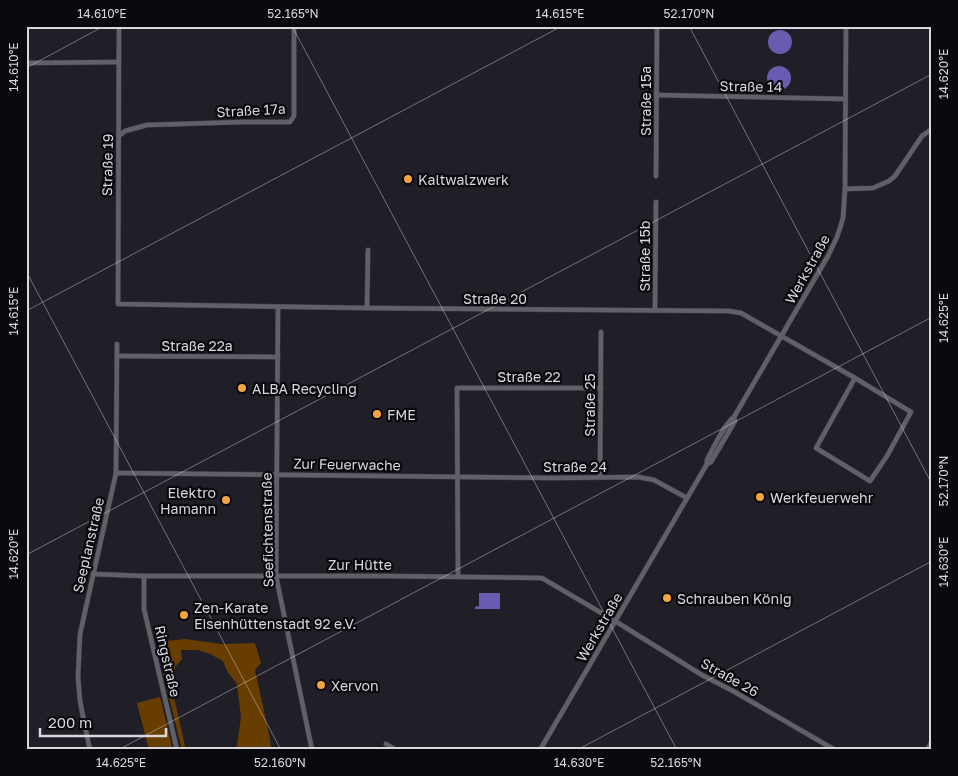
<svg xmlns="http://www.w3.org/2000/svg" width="958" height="776" font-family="'Golos Text',sans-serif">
  <rect width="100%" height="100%" fill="#201f27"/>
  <g fill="#683d00">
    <polygon points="185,639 221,644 255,643 261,663 255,670 270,739 271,750 233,750 237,746 241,717 237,684 227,671 223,661 210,654 198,650 181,650 182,659 175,667 174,698 186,750 182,750 163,672 158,642"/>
    <polygon points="160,697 173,750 149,750 137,703"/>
  </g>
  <g fill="#685cb0">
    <circle cx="780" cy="42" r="12"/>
    <circle cx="779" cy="78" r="12"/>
    <polygon points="479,593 500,593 500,609 475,609 475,607 479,606"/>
  </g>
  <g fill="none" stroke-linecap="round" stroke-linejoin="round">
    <g stroke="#3a3a41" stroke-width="5.5">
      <g id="minor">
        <polyline points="119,26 118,304 367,308 729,311 741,313 855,378 816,448 870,481 887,456 911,412 855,378"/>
        <polyline points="26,63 119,62"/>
        <polyline points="656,95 845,99"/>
        <polyline points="119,136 125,131 147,125 243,122 290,122 294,116 294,26"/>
        <polyline points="656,176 657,26"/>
        <polyline points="845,189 873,188 889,181 895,176 922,136 932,129"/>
        <polyline points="278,307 276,576 312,750"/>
        <polyline points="367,308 368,250"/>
        <polyline points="655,310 656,202"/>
        <polyline points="117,356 278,357"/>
        <polyline points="707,464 711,462 735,421 734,417"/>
        <polyline points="116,473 554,478 638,477 654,480 687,498"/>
        <polyline points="600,477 601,332"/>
        <polyline points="93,574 144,576 386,576 542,578 615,621 702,675 733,691 835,750"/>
        <polyline points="144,576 144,609 177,750"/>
        <polyline points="458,576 457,388 601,388"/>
        <polyline points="386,744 396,750"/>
        <polyline points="90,750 84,722 80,701 78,677 80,634 116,473 117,344"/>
        <path d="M540 750 707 464V460C714 447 723 426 734 417L828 256 837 237 840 228 843 218 845 189 846 26"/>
        <polyline points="927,750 932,741"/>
      </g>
    </g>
    <use href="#minor" stroke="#606069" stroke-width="4.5"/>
  </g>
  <path fill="none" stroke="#d7d7dc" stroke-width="1" stroke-opacity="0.45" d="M292 26 677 750M689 26 932 484M26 68 104 26M26 271 281 750M26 311 562 26M26 555 932 74M118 750 932 317M577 750 932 561"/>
  <g fill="#f3a443" stroke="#0a090d" stroke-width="2">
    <circle cx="408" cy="179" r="5"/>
    <circle cx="242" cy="388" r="5"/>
    <circle cx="377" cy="414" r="5"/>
    <circle cx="760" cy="497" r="5"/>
    <circle cx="226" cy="500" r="5"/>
    <circle cx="667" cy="598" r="5"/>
    <circle cx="184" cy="615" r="5"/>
    <circle cx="321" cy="685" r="5"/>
  </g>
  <g text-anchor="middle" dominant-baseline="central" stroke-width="4.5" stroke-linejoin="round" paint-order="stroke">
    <g font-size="14" fill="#d7d7dc" stroke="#0a090d">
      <text transform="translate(751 86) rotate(1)">Straße 14</text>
      <text transform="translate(645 101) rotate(-90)">Straße 15a</text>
      <text transform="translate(251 110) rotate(-3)">Straße 17a</text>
      <text transform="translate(107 165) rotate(-89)">Straße 19</text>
      <text transform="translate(644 256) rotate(-90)">Straße 15b</text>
      <text transform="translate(807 269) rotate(-61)">Werkstraße</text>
      <text x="495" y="298">Straße 20</text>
      <text x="197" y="345">Straße 22a</text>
      <text x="529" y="376">Straße 22</text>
      <text transform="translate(589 405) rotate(-90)">Straße 25</text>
      <text transform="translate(347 464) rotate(1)">Zur Feuerwache</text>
      <text x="575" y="466">Straße 24</text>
      <text transform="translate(267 530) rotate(-91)">Seefichtenstraße</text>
      <text transform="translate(88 545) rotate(-77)">Seeplanstraße</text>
      <text x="360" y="564">Zur Hütte</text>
      <text transform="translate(599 627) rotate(-60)">Werkstraße</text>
      <text transform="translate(168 661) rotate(77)">Ringstraße</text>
      <text transform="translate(730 677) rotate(29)">Straße 26</text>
    </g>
    <g font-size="14" fill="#d7d7dc" stroke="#0a090d" text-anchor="start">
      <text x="418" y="179">Kaltwalzwerk</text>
      <text x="252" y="388">ALBA Recycling</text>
      <text x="387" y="414">FME</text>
      <text x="216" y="492" text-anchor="end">Elektro<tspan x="216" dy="16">Hamann</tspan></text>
      <text x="770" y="497">Werkfeuerwehr</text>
      <text x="677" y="598">Schrauben König</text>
      <text x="194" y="607">Zen-Karate<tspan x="194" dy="16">Eisenhüttenstadt 92 e.V.</tspan></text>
      <text x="331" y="685">Xervon</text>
    </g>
  </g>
  <rect width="958" height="776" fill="none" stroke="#0a090d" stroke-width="55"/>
  <path d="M40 728v8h126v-8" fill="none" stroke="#d7d7dc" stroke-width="2.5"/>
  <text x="48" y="728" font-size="15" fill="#d7d7dc" stroke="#0a090d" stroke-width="4" paint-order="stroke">200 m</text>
  <rect x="28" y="28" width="902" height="720" fill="none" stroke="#d7d7dc" stroke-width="2"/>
  <g font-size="12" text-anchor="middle" fill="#d7d7dc">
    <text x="102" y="18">14.610°E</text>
    <text x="293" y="18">52.165°N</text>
    <text x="560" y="18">14.615°E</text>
    <text x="689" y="18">52.170°N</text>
    <text transform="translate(14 67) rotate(-90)" y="4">14.610°E</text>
    <text transform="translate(944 74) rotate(-90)" y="4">14.620°E</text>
    <text transform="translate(14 311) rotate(-90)" y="4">14.615°E</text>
    <text transform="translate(944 318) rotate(-90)" y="4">14.625°E</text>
    <text transform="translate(944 481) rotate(-90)" y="4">52.170°N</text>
    <text transform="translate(14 554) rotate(-90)" y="4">14.620°E</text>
    <text transform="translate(944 562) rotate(-90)" y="4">14.630°E</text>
    <text x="121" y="767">14.625°E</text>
    <text x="280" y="767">52.160°N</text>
    <text x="579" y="767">14.630°E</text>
    <text x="676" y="767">52.165°N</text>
  </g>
</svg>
